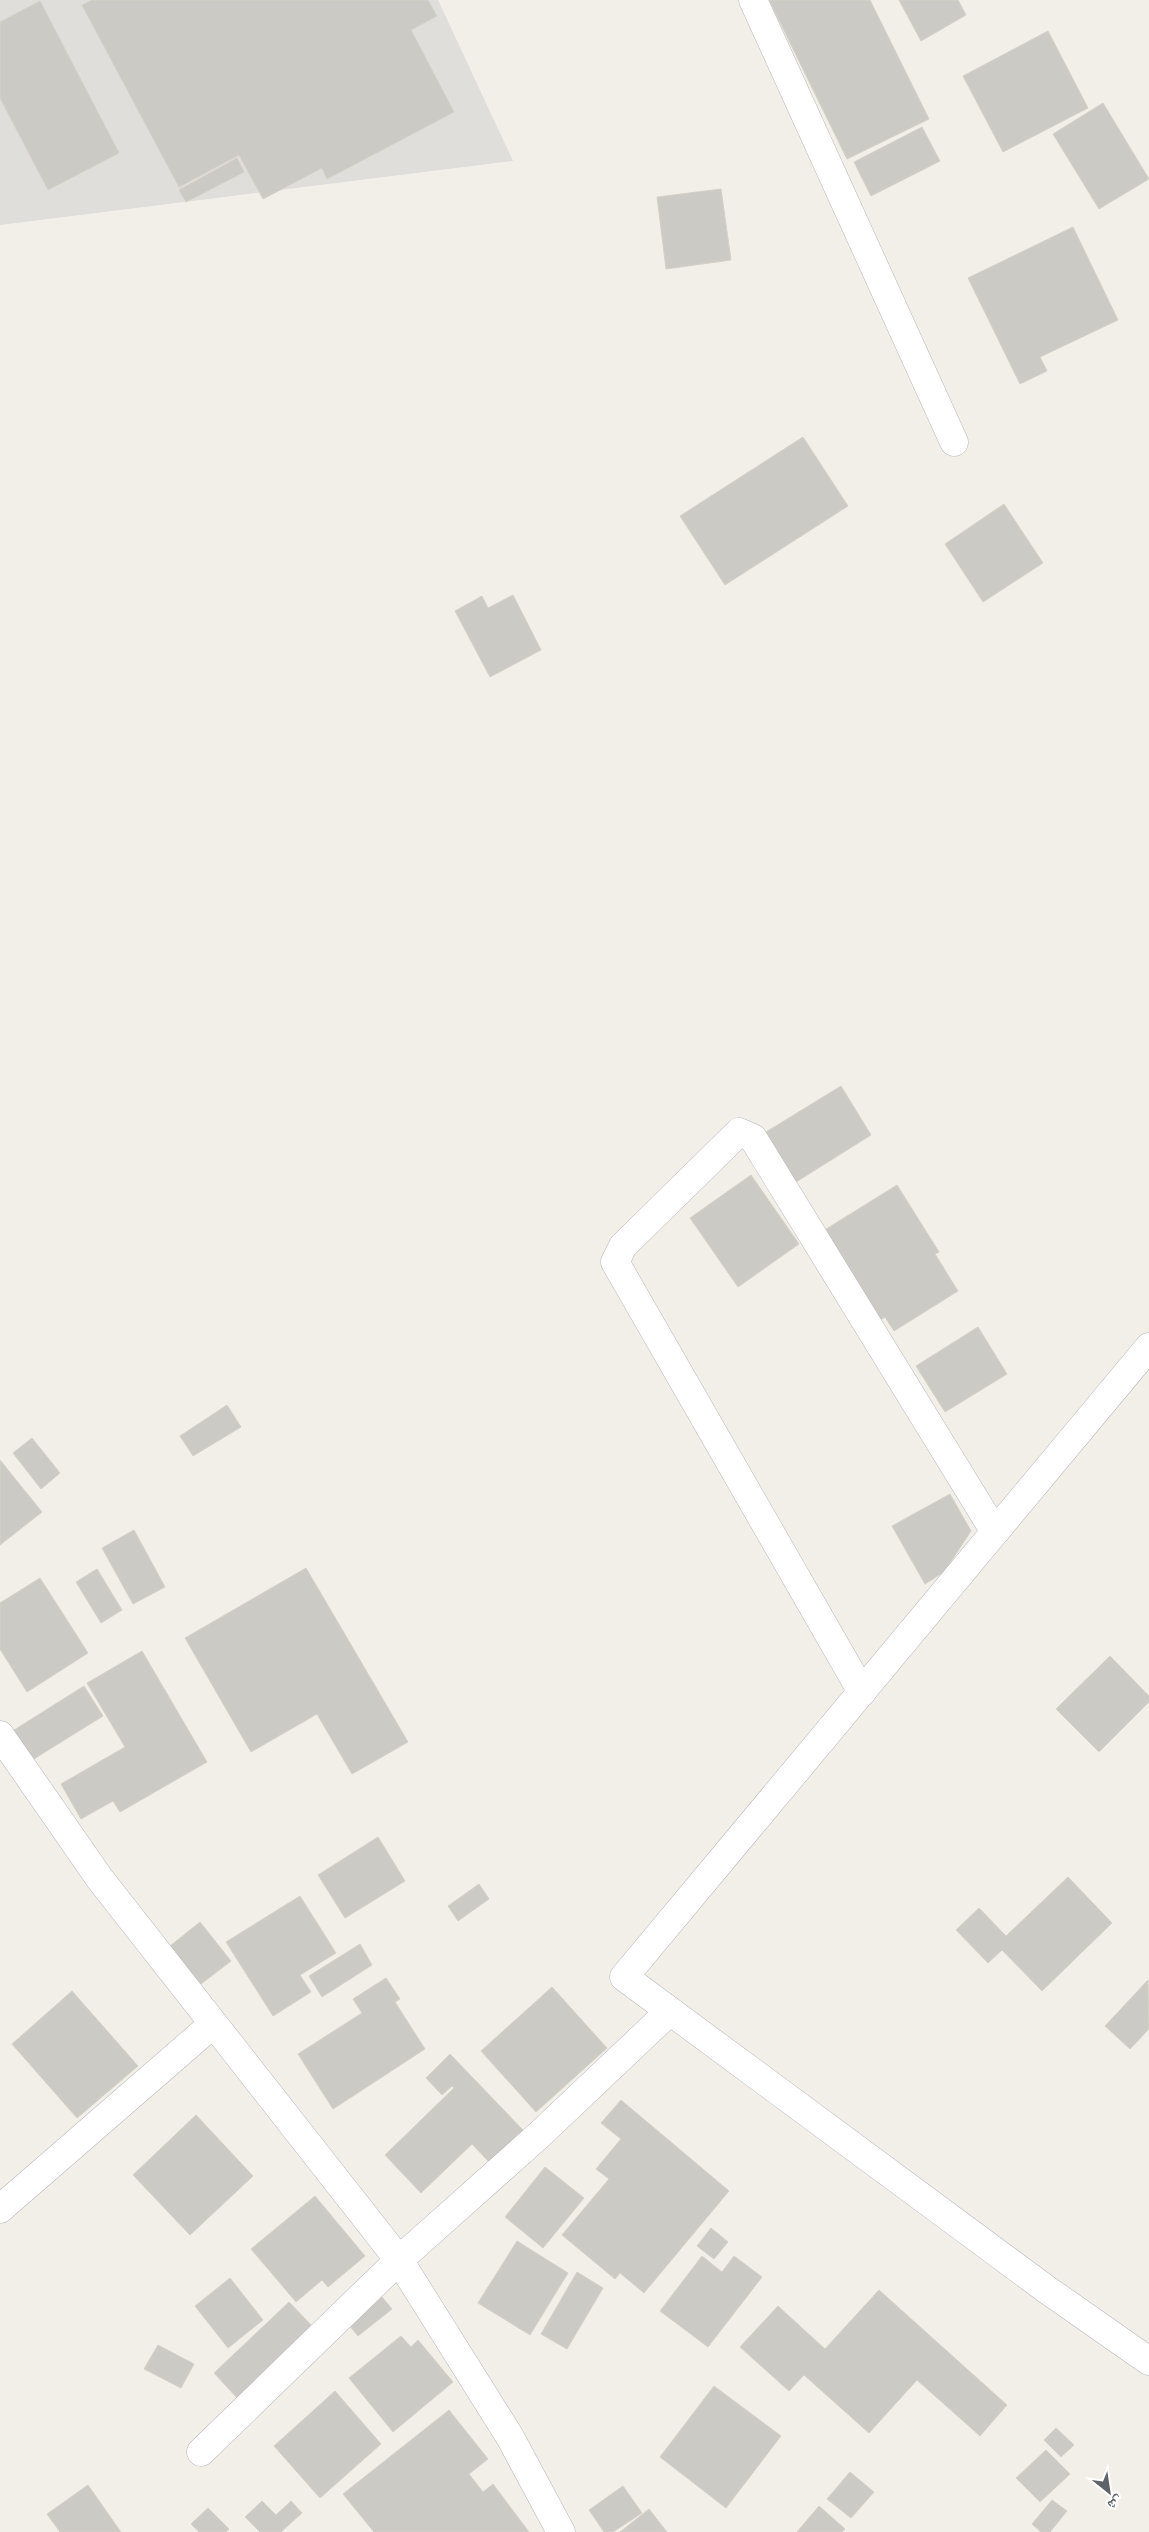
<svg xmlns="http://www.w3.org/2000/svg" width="1149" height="2532" font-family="Manrope,'Noto Naskh Arabic',sans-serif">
  <rect width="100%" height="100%" fill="#f1efe8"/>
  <polygon fill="#e0deda" points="0,0 438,0 513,161 0,225"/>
  <g fill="#cccac5" stroke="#d6d1c6">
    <polygon points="92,0 428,0 437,16 411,30 454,112 327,179 322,168 263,199 239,155 179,187 82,5"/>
    <polygon points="769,0 870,0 929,119 847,159"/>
    <polygon points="899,0 958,0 966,15 921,41"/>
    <polygon points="40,1 119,153 48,190 0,98 0,22"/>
    <polygon points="1048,31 1088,108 1003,152 963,76"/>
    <polygon points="1103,103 1149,179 1099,209 1053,134"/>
    <polygon points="922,127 940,161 871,196 854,162"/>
    <polygon points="237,158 244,172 186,202 179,190"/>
    <polygon points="721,189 731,260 666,269 657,197"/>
    <polygon points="1073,227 1118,320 1040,357 1047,371 1020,384 968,278"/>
    <polygon points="803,437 848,506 725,585 680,516"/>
    <polygon points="1004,504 1043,563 983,602 945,544"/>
    <polygon points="513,595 541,650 490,677 455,611 482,596 488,608"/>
    <polygon points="841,1086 871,1135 796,1182 766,1132"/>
    <polygon points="751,1175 799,1244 738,1287 690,1218"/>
    <polygon points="897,1185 939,1252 935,1254 958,1291 894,1331 885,1317 879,1321 823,1231"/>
    <polygon points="978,1327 1007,1374 945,1412 916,1366"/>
    <polygon points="227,1405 241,1427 193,1456 180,1436"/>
    <polygon points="32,1438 60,1473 41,1489 13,1453"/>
    <polygon points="0,1460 42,1512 0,1545"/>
    <polygon points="950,1494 971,1531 944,1572 925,1584 892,1526"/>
    <polygon points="134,1530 165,1587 133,1604 102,1548"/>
    <polygon points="306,1568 408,1742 352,1774 317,1714 251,1752 185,1638"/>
    <polygon points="97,1569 122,1610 101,1623 76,1582"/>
    <polygon points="40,1578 88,1653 27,1692 0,1649 0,1603"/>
    <polygon points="142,1651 207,1762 120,1812 113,1801 81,1819 61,1784 125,1747 87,1683"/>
    <polygon points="1110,1656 1149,1696 1149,1702 1099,1752 1056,1709"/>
    <polygon points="84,1686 103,1716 29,1762 11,1732"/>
    <polygon points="378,1837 405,1881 345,1918 318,1875"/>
    <polygon points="1068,1877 1112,1923 1042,1991 1002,1950 988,1963 956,1930 979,1908 1006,1936"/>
    <polygon points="479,1884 489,1899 458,1921 448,1906"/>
    <polygon points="300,1896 336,1953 300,1975 311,1992 273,2016 226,1942"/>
    <polygon points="200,1922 231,1961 201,1984 170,1946"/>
    <polygon points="360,1944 372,1965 322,1997 309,1976"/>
    <polygon points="386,1978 400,1999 395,2002 425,2049 333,2109 298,2054 362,2013 353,1999"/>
    <polygon points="1148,1980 1149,2029 1130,2049 1105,2026"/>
    <polygon points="552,1987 607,2048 536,2112 481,2051"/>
    <polygon points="72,1991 138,2066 77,2118 12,2044"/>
    <polygon points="450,2054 523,2130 489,2162 472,2144 421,2193 385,2155 454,2088 452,2086 442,2095 426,2078"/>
    <polygon points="621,2100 729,2191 644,2293 620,2273 615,2279 562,2235 609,2179 596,2169 621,2139 601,2123"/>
    <polygon points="196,2115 253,2176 190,2235 133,2175"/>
    <polygon points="545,2167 584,2198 543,2248 505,2217"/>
    <polygon points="315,2196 365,2256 328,2287 322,2280 296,2302 251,2249"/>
    <polygon points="711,2228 728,2242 714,2259 697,2246"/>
    <polygon points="517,2241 568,2273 530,2335 478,2303"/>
    <polygon points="702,2256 722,2272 734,2256 762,2277 708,2347 660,2311"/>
    <polygon points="577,2272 603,2288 567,2349 541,2334"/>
    <polygon points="230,2278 263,2320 228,2348 195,2306"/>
    <polygon points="879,2290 1007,2405 980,2436 917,2380 869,2433 804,2375 789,2391 740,2347 778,2306 825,2349"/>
    <polygon points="382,2297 392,2309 358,2336 349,2325"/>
    <polygon points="289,2302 314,2328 239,2400 214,2373"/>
    <polygon points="401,2336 411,2347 418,2340 453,2382 393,2432 349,2378"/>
    <polygon points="158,2345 194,2364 181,2388 144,2369"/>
    <polygon points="714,2386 781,2436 726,2508 660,2457"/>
    <polygon points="335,2391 381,2444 320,2498 274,2446"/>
    <polygon points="449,2410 488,2459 469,2474 483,2492 493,2484 529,2532 374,2532 343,2494"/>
    <polygon points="1056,2428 1074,2445 1061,2457 1044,2440"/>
    <polygon points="1046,2450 1070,2474 1040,2502 1016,2478"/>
    <polygon points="850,2472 874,2492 851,2518 827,2499"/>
    <polygon points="88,2485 118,2528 121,2532 60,2532 47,2514"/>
    <polygon points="623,2486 642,2513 613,2532 604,2532 589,2510"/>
    <polygon points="1052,2500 1067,2511 1050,2532 1041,2532 1032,2524"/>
    <polygon points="262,2501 276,2515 291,2501 302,2513 281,2532 260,2532 245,2517"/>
    <polygon points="819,2506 845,2529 842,2532 797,2532"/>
    <polygon points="208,2508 229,2529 226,2532 199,2532 191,2524"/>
    <polygon points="649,2509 667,2532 620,2532"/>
  </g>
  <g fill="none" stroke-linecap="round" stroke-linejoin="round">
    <g stroke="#b5b8bc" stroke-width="29">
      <g id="street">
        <polyline points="753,0 954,442"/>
        <polyline points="1149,1347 624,1977 1046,2289 1149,2361"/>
        <polyline points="862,1692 615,1262 623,1246 739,1132 753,1138 995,1532"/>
        <polyline points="0,1735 100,1879 399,2260 510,2437 561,2532"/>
        <polyline points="0,2209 213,2024"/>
        <polyline points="201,2452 399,2260 538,2136 670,2011"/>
      </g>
    </g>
    <use href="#street" stroke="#fff" stroke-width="28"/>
  </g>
  <g transform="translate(1109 2492) rotate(150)" stroke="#ffffff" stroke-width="4" paint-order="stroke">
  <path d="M0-4L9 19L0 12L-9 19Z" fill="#5f6368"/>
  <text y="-8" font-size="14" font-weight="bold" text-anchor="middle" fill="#5f6368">ش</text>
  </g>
</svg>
